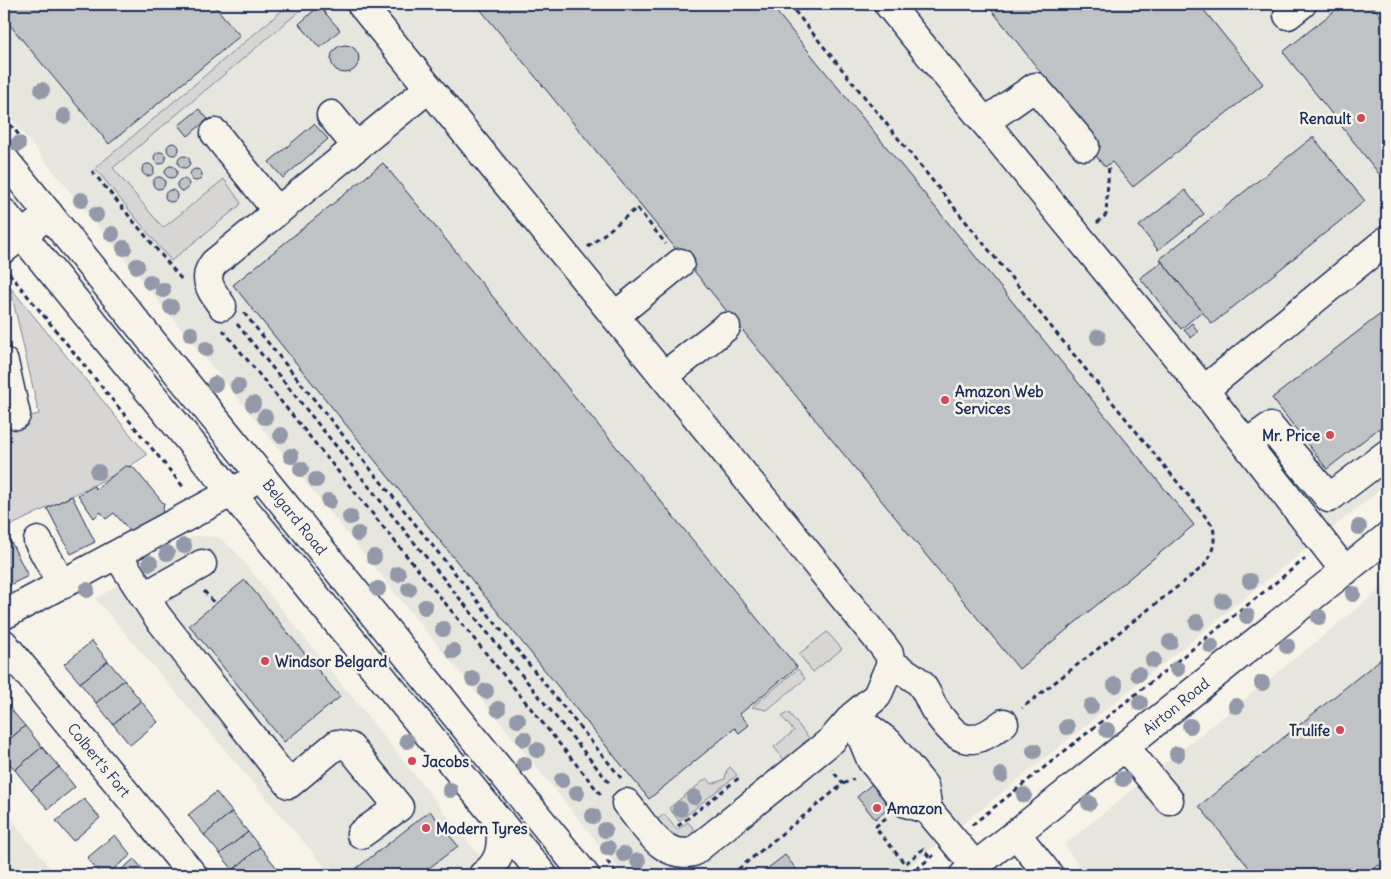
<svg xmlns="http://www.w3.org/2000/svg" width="1391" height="879" font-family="Delius,sans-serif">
  <rect width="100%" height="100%" fill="#f7f3e8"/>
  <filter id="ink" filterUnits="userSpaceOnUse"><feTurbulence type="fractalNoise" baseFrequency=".02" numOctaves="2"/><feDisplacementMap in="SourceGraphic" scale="10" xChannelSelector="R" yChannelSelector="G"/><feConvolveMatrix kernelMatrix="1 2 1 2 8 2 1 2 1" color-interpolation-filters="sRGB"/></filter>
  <g filter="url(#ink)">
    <g fill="#e6e5de">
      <polygon points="4,4 1387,4 1387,484 899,875 624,875 4,110"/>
      <polygon points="194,536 218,537 234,550 495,875 332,875 96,599"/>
      <polygon points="1387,584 1387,875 1086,875 1064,845"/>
      <polygon points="9,814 17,827 56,875 4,875 4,815"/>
    </g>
    <g fill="#d7d6d4" stroke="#798299">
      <polygon points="290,4 308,4 113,168 163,228 224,179 241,203 239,206 171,261 95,168"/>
      <polygon points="10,287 147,455 122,471 4,529 4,423 39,414"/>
      <polygon points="827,632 842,649 813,672 799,654"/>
      <polygon points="798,669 805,679 767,710 752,707"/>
      <polygon points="788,712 809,738 802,744 805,749 785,761 774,747 794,731 782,717"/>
      <polygon points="730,767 737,775 679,821 669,808 707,778 712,784 725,779 727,770"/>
      <polygon points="664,814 677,830 688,822 698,834 691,840 676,841 654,823"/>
    </g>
    <g fill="#c0c3c5" stroke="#1b2f5e">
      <polygon points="4,4 213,4 240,36 109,144 4,18"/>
      <polygon points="476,4 770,4 1194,525 1019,669"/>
      <polygon points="987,4 1199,4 1263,84 1133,187 1112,162 1105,167 1087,145 1094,140"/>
      <polygon points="1343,4 1371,4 1387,24 1387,184 1283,52"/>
      <polygon points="319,6 340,30 320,48 299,24"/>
      <circle cx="345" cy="59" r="14"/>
      <polygon points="199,109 208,119 188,136 179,125"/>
      <polygon points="314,124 328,139 283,178 269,162"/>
      <polygon points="1313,137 1365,201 1212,324 1160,259"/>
      <circle cx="173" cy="149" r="6"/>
      <circle cx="160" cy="158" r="6"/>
      <circle cx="184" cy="162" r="6"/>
      <polygon points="383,163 797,667 740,714 749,725 739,733 735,728 649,799 233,285"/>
      <circle cx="148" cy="170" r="6"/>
      <circle cx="171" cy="172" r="6"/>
      <circle cx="196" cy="175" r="6"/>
      <circle cx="159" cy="183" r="6"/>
      <circle cx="183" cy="185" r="6"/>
      <circle cx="171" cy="196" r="6"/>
      <polygon points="1185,190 1204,214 1158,250 1139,226"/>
      <polygon points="1162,262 1202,311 1181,329 1140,278"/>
      <polygon points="1387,309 1387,422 1327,469 1272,398"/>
      <polygon points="1192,323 1198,332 1191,338 1184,330"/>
      <polygon points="125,466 133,467 164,504 162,515 133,534 114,513 106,519 101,512 94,518 78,495 94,486 96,489"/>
      <polygon points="72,496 95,542 71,554 47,508"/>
      <polygon points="5,530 28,576 4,588 4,531"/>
      <polygon points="245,580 340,697 284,742 189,625"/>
      <polygon points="92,641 108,661 80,683 64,664"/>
      <polygon points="1387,654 1387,875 1379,865 1366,875 1255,875 1199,806"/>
      <polygon points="108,661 124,680 96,703 80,683"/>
      <polygon points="124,680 141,701 113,724 96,703"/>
      <polygon points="141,701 158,722 130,745 113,724"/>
      <polygon points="8,706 25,726 4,744 4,709"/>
      <polygon points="25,726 42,747 15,770 4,757 4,744"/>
      <polygon points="42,747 59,767 31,790 15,770"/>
      <polygon points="59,767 75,787 48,809 31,790"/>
      <polygon points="872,784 890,808 875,819 857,797"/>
      <polygon points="216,792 232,812 204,835 188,815"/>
      <polygon points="84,799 100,818 73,841 56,821"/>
      <polygon points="430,811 458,846 420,875 348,875"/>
      <polygon points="232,812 248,832 220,854 204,835"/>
      <polygon points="248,832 260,847 233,870 220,854"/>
      <polygon points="115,835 131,855 106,875 101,875 87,858"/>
      <polygon points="260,847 277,868 268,875 238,875 233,870"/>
      <polygon points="785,855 801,875 759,875"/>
      <polygon points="134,859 148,875 115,875"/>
    </g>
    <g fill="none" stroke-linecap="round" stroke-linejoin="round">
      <g stroke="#1b2f5e" stroke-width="31">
        <g id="minor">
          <polyline points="361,4 429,88"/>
          <polyline points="888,4 1204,390 1345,571"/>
          <polyline points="1288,15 1302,4"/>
          <polyline points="331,115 357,147"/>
          <polyline points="985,122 1035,87 1085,146"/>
          <polyline points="215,133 277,211"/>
          <polyline points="4,249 49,214"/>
          <path d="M222 306C212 292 201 279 214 263L429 88 884 647 889 654 891 663C900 670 912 675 920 683 927 691 930 702 935 710 959 744 971 748 1004 723"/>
          <polyline points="615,316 680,263"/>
          <polyline points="4,362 16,415"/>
          <polyline points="664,376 726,327"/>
          <polyline points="1204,390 1387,240"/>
          <polyline points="1246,444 1270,427 1329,498 1387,454"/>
          <polyline points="38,541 62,585"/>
          <polyline points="118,556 157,616 289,784 337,744 350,747 399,807 361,834"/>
          <polyline points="145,596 202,564"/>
          <polyline points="4,615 262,476"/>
          <polyline points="4,644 193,875"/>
          <polygon points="853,716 889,743 924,786 928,810 906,803 871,760"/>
          <polyline points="1125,747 1169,800"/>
          <path d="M626 803C645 825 661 859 693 852L832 740 853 716 877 696 891 663"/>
          <polyline points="928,810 975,866"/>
          <polyline points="1016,834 1049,875"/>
          <path d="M483 875C502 861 502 845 500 822"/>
          <polyline points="964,875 1387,537"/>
        </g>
      </g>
      <g stroke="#1b2f5e" stroke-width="31">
        <g id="major">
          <polyline points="4,159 585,875"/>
          <polyline points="4,213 543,875"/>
        </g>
      </g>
      <g stroke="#1b2f5e" stroke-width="3" stroke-dasharray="5 4" stroke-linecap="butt">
        <path d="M789 4 1213 526C1216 543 1213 552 1204 566L1022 708"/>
        <polyline points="4,117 24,141"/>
        <polyline points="92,171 182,280"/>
        <polyline points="1097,223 1106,215 1109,164"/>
        <polyline points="588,247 637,208 666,244"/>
        <polyline points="9,273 185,489"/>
        <polyline points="244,313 621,778"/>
        <polyline points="237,324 611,785"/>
        <polyline points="223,330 602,796"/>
        <polyline points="204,591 215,604"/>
        <polyline points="843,784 854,779"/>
        <polyline points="886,818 875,827 905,864 923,849 930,858"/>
        <polyline points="972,825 1305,559"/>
        <polyline points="678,826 740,777"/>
        <polyline points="607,861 618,875"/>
        <polyline points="731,875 843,784 832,770"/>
        <polyline points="909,875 934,855"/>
      </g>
      <use href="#minor" stroke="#f7f3e8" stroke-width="28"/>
      <use href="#major" stroke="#f7f3e8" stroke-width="28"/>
    </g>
    <g fill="#9399a9">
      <circle cx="42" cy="90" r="8"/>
      <circle cx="64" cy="116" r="8"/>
      <circle cx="18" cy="144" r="8"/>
      <circle cx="81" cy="200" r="8"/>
      <circle cx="96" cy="215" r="8"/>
      <circle cx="112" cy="234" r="8"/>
      <circle cx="124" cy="248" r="8"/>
      <circle cx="137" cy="266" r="8"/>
      <circle cx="150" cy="282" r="8"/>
      <circle cx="163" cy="290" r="8"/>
      <circle cx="171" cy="307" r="8"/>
      <circle cx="191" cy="334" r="8"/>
      <circle cx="1098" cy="337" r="8"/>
      <circle cx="206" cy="349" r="8"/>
      <circle cx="215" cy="384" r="8"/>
      <circle cx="238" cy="386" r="8"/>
      <circle cx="253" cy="404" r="8"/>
      <circle cx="265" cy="417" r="8"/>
      <circle cx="281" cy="435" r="8"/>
      <circle cx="291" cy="456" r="8"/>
      <circle cx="301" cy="469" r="8"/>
      <circle cx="98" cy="472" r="8"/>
      <circle cx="316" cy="480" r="8"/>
      <circle cx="329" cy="501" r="8"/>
      <circle cx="350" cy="517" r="8"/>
      <circle cx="1359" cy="527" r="8"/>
      <circle cx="358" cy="534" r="8"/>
      <circle cx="184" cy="546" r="8"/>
      <circle cx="167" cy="553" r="8"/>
      <circle cx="374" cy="557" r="8"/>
      <circle cx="150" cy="563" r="8"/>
      <circle cx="398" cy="574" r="8"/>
      <circle cx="1250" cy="581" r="8"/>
      <circle cx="378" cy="589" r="8"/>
      <circle cx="409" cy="589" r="8"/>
      <circle cx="87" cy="590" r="8"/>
      <circle cx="1353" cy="594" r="8"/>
      <circle cx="1223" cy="601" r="8"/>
      <circle cx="425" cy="607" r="8"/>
      <circle cx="1247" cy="616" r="8"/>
      <circle cx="1319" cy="617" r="8"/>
      <circle cx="1197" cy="622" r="8"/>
      <circle cx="443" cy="629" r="8"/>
      <circle cx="1170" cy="642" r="8"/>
      <circle cx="1211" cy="646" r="8"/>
      <circle cx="1287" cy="646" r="8"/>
      <circle cx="453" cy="651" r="8"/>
      <circle cx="1153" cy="660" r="8"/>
      <circle cx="1177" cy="669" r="8"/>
      <circle cx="1138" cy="674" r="8"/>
      <circle cx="473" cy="679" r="8"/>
      <circle cx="1262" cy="683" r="8"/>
      <circle cx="1115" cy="685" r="8"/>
      <circle cx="486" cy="691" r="8"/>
      <circle cx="1140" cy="703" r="8"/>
      <circle cx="1091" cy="706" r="8"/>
      <circle cx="1236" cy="706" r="8"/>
      <circle cx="498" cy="709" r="8"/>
      <circle cx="518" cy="720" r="8"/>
      <circle cx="1190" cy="726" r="8"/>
      <circle cx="1067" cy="727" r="8"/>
      <circle cx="1107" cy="730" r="8"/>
      <circle cx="524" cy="739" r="8"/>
      <circle cx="407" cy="741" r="8"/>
      <circle cx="537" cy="750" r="8"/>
      <circle cx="1034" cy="751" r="8"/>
      <circle cx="1177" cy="754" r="8"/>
      <circle cx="524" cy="764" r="8"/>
      <circle cx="1001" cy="775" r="8"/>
      <circle cx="1123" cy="779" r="8"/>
      <circle cx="562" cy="780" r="8"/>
      <circle cx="450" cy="790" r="8"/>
      <circle cx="577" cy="793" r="8"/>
      <circle cx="1024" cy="795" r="8"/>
      <circle cx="694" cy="797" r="8"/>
      <circle cx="1089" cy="803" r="8"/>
      <circle cx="680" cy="809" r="8"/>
      <circle cx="593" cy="816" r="8"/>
      <circle cx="605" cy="830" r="8"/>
      <circle cx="608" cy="848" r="8"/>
      <circle cx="624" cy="854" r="8"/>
      <circle cx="638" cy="861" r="8"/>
    </g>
  </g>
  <g fill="#d1495b" stroke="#f7f3e8" stroke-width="2">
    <circle cx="1361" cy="118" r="5"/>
    <circle cx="945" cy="400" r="5"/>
    <circle cx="1330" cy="435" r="5"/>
    <circle cx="265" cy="661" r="5"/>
    <circle cx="1340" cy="730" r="5"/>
    <circle cx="412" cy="761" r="5"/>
    <circle cx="877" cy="808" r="5"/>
    <circle cx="426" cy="828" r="5"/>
  </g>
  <g text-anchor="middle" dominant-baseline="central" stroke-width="5" stroke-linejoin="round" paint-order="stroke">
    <g font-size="15" font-weight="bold" fill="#1b2f5e" stroke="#f7f3e8" text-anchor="start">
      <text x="1351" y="118" text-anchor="end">Renault</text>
      <text x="955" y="391">Amazon Web<tspan x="955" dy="17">Services</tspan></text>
      <text x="1320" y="435" text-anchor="end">Mr. Price</text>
      <text x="275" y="661">Windsor Belgard</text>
      <text x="1330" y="730" text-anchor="end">Trulife</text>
      <text x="422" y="761">Jacobs</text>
      <text x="887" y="808">Amazon</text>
      <text x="436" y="828">Modern Tyres</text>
    </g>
    <g font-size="15" fill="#1b2f5e" stroke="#f7f3e8">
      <text transform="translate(295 517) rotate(51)">Belgard Road</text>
      <text transform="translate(1176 706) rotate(-39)">Airton Road</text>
      <text transform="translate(99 760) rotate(51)">Colbert's Fort</text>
    </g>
  </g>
  <rect width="1391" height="879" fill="none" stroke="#f7f3e8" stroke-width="20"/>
  <rect x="10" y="10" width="1371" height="859" fill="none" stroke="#1b2f5e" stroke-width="2" filter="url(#ink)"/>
</svg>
